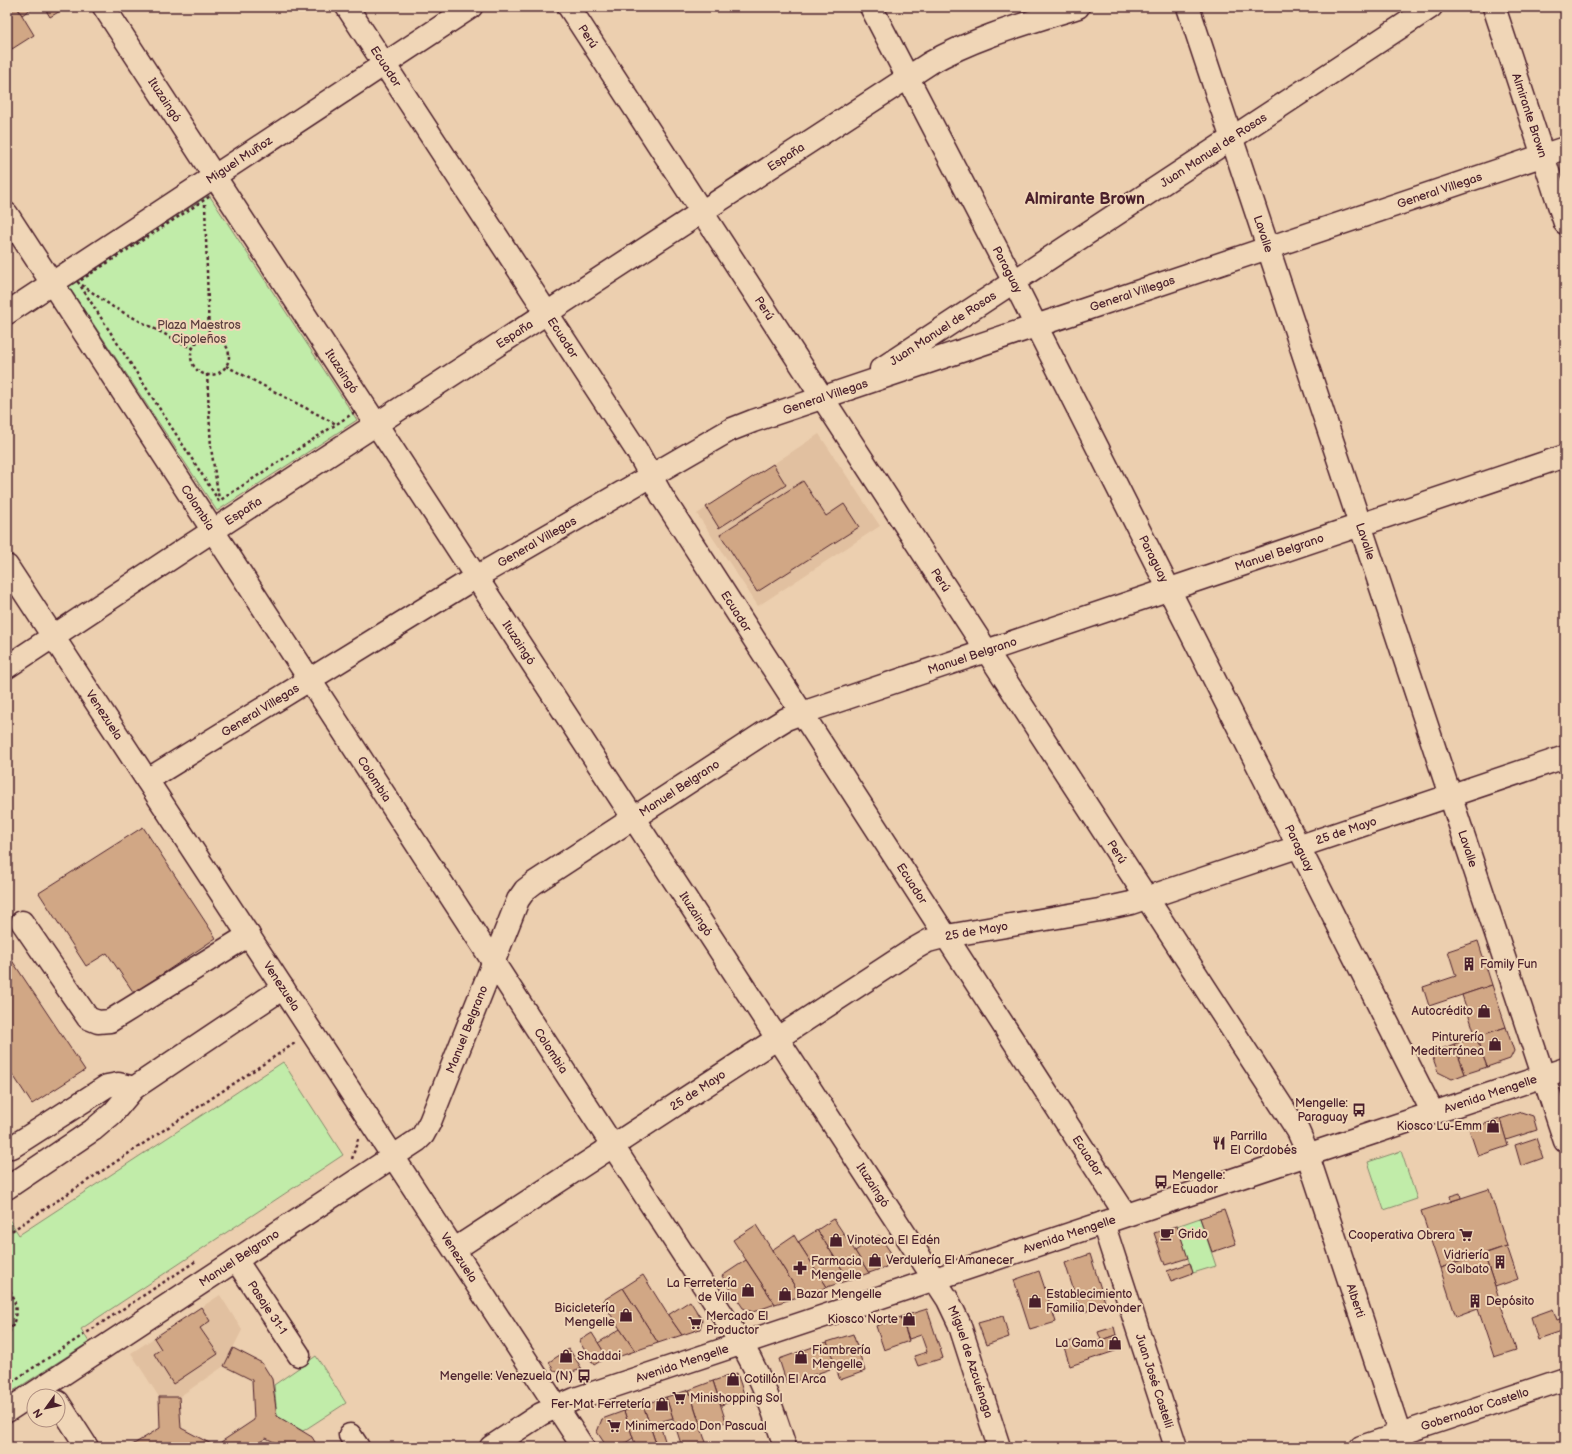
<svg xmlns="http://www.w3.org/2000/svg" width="1572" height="1454" font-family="'Balsamiq Sans',sans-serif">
  <rect width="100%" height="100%" fill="#eccfaf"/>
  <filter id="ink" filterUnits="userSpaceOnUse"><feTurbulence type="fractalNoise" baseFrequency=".025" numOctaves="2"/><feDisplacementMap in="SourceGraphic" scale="8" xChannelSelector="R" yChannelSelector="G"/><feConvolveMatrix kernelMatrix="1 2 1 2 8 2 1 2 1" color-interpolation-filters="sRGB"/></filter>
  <g filter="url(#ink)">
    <g fill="#e1c0a0">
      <polygon points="819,434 880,526 758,606 697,514"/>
      <polygon points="220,1295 242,1330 224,1366 179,1397 159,1397 131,1353"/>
    </g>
    <g fill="#c1eca9" stroke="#86866a">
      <polygon points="209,195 357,420 217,511 69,287"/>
      <polygon points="283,1062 343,1155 81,1329 89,1342 7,1395 7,1216 19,1235"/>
      <polygon points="1401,1151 1417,1199 1384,1210 1368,1162"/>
      <polygon points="1200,1218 1216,1266 1193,1273 1177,1226"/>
      <polygon points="316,1356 346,1403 303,1431 277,1416 274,1385"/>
    </g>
    <g fill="#d1a785" stroke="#4a1f2b">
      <polygon points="7,7 17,7 34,35 12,49 7,42"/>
      <polygon points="17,7 34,7 22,15"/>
      <polygon points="44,7 67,7 50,17"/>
      <polygon points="773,464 786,485 719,528 706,507"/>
      <polygon points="803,481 826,516 844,504 859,527 757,592 720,534"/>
      <polygon points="143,827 216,938 134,993 107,953 86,966 39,893"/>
      <polygon points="1478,941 1492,985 1429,1006 1423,987 1456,976 1448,951"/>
      <polygon points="7,953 85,1070 32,1104 13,1075 7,1079"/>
      <polygon points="1492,985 1506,1027 1476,1037 1462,995"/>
      <polygon points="1506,1027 1514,1051 1510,1059 1487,1067 1476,1037"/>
      <polygon points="1476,1037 1487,1067 1465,1074 1454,1044"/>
      <polygon points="1454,1044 1465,1074 1452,1079 1438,1072 1431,1053"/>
      <polygon points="1521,1112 1533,1116 1537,1130 1506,1140 1500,1119"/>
      <polygon points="1500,1119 1508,1146 1478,1156 1469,1129"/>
      <polygon points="1536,1138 1543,1158 1521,1166 1515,1145"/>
      <polygon points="1489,1189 1507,1246 1440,1268 1421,1211"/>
      <polygon points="1460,1193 1461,1198 1451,1201 1450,1196"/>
      <polygon points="1224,1210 1236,1244 1212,1252 1200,1218"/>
      <polygon points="834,1219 855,1251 869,1273 849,1280 817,1230"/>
      <polygon points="756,1225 772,1250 801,1296 775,1304 733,1240"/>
      <polygon points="1177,1226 1188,1258 1165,1265 1154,1233"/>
      <polygon points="817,1230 849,1280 827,1287 798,1242"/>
      <polygon points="794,1235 798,1242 827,1287 801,1296 772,1250"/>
      <polygon points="879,1235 891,1253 886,1267 869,1273 855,1251"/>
      <polygon points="1507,1246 1518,1279 1495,1287 1484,1254"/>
      <polygon points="1090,1254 1106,1305 1081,1313 1065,1263"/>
      <polygon points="1484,1254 1516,1350 1494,1357 1478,1309 1456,1317 1440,1268"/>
      <polygon points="746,1260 775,1304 753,1312 743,1308 722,1276"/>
      <polygon points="1190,1263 1193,1273 1171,1281 1167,1271"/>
      <polygon points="1039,1271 1056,1322 1030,1330 1014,1280"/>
      <polygon points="643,1275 668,1315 682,1335 658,1343 623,1288"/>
      <polygon points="623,1288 658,1343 635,1351 620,1329 602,1301"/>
      <polygon points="690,1301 702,1320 700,1329 682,1335 668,1315"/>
      <polygon points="201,1307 210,1321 200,1328 218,1354 173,1384 154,1354 161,1349 154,1338"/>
      <polygon points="927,1309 943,1358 918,1366 914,1356 927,1352 921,1335 909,1339 901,1317"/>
      <polygon points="1553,1309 1557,1320 1565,1317 1565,1331 1538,1340 1531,1317"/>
      <polygon points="1003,1316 1009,1337 986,1345 978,1323"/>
      <polygon points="901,1317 909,1341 884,1350 876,1326"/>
      <polygon points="1114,1327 1116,1335 1101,1340 1098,1332"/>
      <polygon points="620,1329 635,1351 609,1360 598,1343"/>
      <polygon points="592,1333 607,1357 594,1365 579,1341"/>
      <polygon points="853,1334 865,1371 840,1380 827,1342"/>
      <polygon points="1116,1335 1121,1349 1070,1366 1063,1344 1078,1339 1080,1347"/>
      <polygon points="827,1342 836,1367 787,1384 779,1359"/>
      <polygon points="233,1348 262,1363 272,1379 277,1416 312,1437 318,1447 284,1447 266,1438 252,1447 177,1447 171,1443 165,1447 129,1447 160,1428 159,1397 179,1397 181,1428 215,1446 254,1420 252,1380 224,1366"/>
      <polygon points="569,1349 582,1369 565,1374 554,1371 549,1362"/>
      <polygon points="737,1373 745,1397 721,1405 713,1381"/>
      <polygon points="713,1381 726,1422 702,1430 689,1390"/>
      <polygon points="689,1390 704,1437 708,1447 682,1447 666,1397"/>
      <polygon points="666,1397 673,1418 659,1422 667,1447 657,1447 643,1405"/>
      <polygon points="643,1405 657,1447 636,1447 624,1411"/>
      <polygon points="624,1411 633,1438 619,1447 607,1447 597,1432 602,1419"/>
    </g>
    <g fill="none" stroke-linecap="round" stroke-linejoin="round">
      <g stroke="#4a1f2b" stroke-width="25">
        <g id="minor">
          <path id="s1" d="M104 7 948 1300 959 1323 999 1447"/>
          <path id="s2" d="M347 7 637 451 663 498 1126 1215"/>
          <path id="s3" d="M569 7 1298 1131 1305 1147 1404 1447"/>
          <path id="s4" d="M871 7 1014 282 1433 1113"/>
          <path id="s5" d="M1188 7 1565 1141"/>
          <path id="s6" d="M1494 7 1565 223"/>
          <path id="s7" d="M7 214 741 1343C762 1378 773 1409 785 1447"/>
          <path id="s8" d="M7 313 471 7"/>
          <path id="s9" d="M881 369 1431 7"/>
          <path id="s10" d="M7 667 188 547 930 63C976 37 1028 23 1078 7"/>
          <path id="s11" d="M147 780 476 577 730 430 753 421 1565 148"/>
          <polyline points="22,922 88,1018 98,1022 110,1021 249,935"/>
          <polyline points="7,1146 12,1147 107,1086 118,1084 134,1088"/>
          <polyline points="7,1188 93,1130 113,1113 134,1088 283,988"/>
          <path id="s12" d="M1103 1223 1176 1447"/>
          <path id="s13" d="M455 1249 914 949 928 941 947 936 1099 910 1131 903 1565 757"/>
          <path id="s14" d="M236 1260 299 1355"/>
          <polyline points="58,1402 87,1447"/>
          <path id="s15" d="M7 1411 418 1140 423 1135 430 1122 518 900 525 890 534 883 773 727 786 719 802 713 1565 456"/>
          <polyline points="350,1435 358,1447"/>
          <path id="s16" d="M1361 1447 1565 1379"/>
        </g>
      </g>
      <g stroke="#4a1f2b" stroke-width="25">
        <g id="major">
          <path id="s17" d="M7 566 583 1447"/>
          <path id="s18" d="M491 1447 541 1414 575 1399 1565 1069"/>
        </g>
      </g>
      <g stroke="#4a1f2b" stroke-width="2.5" stroke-dasharray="3 3" stroke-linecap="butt">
        <polygon points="215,193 358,410 219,501 78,282"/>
        <polyline points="205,204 209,338"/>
        <polyline points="82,285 113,307 193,349"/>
        <circle cx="210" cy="356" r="19"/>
        <polyline points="226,366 336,424"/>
        <polyline points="207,374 211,448 219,499"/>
        <polyline points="352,1159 358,1139"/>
        <polyline points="7,1234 295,1043 296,1045"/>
        <path d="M7 1285C18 1302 19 1319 7 1335"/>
        <polyline points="7,1385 196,1261"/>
      </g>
      <use href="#minor" stroke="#f0d6b7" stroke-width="22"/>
      <use href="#major" stroke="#f0d6b7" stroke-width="22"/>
    </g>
  </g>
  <defs>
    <g id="building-bare" transform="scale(1.08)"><path d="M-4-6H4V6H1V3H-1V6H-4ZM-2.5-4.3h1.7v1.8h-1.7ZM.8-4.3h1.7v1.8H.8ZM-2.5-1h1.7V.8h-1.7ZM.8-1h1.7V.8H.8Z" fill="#4a1f2b" stroke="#f0d6b7" stroke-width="2.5" paint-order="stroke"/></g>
    <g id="shop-bare" transform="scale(1.08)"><path d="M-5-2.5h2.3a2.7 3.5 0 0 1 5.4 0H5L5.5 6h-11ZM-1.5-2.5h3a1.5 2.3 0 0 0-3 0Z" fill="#4a1f2b" stroke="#f0d6b7" stroke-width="2.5" paint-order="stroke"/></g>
    <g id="bus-bare" transform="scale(1.08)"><path d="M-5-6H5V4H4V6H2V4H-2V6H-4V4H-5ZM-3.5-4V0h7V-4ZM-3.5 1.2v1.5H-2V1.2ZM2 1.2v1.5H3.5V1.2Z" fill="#4a1f2b" stroke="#f0d6b7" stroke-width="2.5" paint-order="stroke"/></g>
    <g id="restaurant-bare" transform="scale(1.08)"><path d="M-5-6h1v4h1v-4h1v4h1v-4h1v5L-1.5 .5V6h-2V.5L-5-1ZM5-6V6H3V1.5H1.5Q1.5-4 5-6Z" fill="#4a1f2b" stroke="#f0d6b7" stroke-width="2.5" paint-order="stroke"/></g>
    <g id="cafe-bare" transform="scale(1.08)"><path d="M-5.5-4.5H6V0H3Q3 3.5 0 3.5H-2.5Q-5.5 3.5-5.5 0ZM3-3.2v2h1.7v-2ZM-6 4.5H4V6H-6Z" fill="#4a1f2b" stroke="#f0d6b7" stroke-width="2.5" paint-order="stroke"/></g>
    <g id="supermarket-bare" transform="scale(1.08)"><path d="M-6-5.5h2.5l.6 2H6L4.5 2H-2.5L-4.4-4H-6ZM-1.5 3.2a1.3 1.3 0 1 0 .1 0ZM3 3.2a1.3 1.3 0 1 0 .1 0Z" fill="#4a1f2b" stroke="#f0d6b7" stroke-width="2.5" paint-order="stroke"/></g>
    <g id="pharmacy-bare" transform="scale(1.08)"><path d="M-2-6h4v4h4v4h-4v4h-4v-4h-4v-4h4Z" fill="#4a1f2b" stroke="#f0d6b7" stroke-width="2.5" paint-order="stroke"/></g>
  </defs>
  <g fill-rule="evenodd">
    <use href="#building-bare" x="1469" y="964"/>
    <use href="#shop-bare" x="1484" y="1011"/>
    <use href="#shop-bare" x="1495" y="1044"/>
    <use href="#bus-bare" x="1359" y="1110"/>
    <use href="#shop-bare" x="1493" y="1126"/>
    <use href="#restaurant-bare" x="1219" y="1143"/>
    <use href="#bus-bare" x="1161" y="1182"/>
    <use href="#cafe-bare" x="1167" y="1234"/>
    <use href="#supermarket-bare" x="1466" y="1235"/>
    <use href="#shop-bare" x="836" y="1240"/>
    <use href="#shop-bare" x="875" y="1260"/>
    <use href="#building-bare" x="1500" y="1262"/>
    <use href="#pharmacy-bare" x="800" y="1268"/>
    <use href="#shop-bare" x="748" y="1290"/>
    <use href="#shop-bare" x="785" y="1294"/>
    <use href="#shop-bare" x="1035" y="1301"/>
    <use href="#building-bare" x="1475" y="1301"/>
    <use href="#shop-bare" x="626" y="1315"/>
    <use href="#shop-bare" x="909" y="1319"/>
    <use href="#supermarket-bare" x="695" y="1323"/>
    <use href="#shop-bare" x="1115" y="1343"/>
    <use href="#shop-bare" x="566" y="1356"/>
    <use href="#shop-bare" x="801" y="1357"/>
    <use href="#bus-bare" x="584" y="1376"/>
    <use href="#shop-bare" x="733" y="1379"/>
    <use href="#supermarket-bare" x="679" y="1398"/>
    <use href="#shop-bare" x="662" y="1404"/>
    <use href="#supermarket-bare" x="614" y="1426"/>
  </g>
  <g text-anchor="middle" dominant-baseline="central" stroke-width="4" stroke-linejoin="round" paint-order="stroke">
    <g font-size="12" fill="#4a1f2b" stroke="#f0d6b7">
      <text stroke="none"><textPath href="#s3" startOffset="35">Perú</textPath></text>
      <text stroke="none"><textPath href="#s2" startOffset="71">Ecuador</textPath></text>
      <text stroke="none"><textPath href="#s1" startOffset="111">Ituzaingó</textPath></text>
      <text stroke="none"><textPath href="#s6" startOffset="114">Almirante Brown</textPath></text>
      <text stroke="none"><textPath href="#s9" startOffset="398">Juan Manuel de Rosas</textPath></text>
      <text stroke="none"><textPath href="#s10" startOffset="931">España</textPath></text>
      <text stroke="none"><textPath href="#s8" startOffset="278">Miguel Muñoz</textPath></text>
      <text stroke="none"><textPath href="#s11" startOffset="1429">General Villegas</textPath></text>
      <text stroke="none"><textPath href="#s5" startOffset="239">Lavalle</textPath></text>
      <text stroke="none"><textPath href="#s4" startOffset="296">Paraguay</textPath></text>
      <text stroke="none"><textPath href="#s11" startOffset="1105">General Villegas</textPath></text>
      <text stroke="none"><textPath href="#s3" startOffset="359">Perú</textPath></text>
      <text stroke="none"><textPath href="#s9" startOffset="74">Juan Manuel de Rosas</textPath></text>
      <text stroke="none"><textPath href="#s10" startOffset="607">España</textPath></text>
      <text stroke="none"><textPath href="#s2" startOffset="395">Ecuador</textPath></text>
      <text stroke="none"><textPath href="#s1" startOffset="435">Ituzaingó</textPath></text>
      <text stroke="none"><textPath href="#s11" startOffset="781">General Villegas</textPath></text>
      <text stroke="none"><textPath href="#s7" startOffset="350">Colombia</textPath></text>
      <text stroke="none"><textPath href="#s10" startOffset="283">España</textPath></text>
      <text stroke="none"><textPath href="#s11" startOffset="457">General Villegas</textPath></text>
      <text stroke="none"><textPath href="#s5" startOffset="563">Lavalle</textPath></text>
      <text stroke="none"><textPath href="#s15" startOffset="1598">Manuel Belgrano</textPath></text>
      <text stroke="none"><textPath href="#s4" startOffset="620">Paraguay</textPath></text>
      <text stroke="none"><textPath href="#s3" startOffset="683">Perú</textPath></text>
      <text stroke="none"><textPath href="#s2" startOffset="719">Ecuador</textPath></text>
      <text stroke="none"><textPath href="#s1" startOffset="759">Ituzaingó</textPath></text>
      <text stroke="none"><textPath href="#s15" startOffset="1274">Manuel Belgrano</textPath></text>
      <text stroke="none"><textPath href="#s11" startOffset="133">General Villegas</textPath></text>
      <text stroke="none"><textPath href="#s17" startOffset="178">Venezuela</textPath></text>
      <text stroke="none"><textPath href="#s7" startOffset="674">Colombia</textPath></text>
      <text stroke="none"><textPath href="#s15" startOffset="950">Manuel Belgrano</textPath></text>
      <text stroke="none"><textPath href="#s13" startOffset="998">25 de Mayo</textPath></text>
      <text stroke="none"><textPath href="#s4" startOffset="944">Paraguay</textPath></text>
      <text stroke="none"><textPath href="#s5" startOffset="887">Lavalle</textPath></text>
      <text stroke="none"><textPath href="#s3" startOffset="1007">Perú</textPath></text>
      <text stroke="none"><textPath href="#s2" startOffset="1043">Ecuador</textPath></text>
      <text stroke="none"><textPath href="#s1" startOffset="1083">Ituzaingó</textPath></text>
      <text stroke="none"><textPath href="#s13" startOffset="614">25 de Mayo</textPath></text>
      <text stroke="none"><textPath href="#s17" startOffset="502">Venezuela</textPath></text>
      <text stroke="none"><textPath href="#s15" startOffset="614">Manuel Belgrano</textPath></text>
      <text stroke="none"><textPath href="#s7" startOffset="998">Colombia</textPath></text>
      <text stroke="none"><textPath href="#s13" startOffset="290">25 de Mayo</textPath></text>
      <text stroke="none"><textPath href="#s18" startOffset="1062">Avenida Mengelle</textPath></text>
      <text stroke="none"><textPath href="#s2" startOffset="1367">Ecuador</textPath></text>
      <text stroke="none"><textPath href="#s1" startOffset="1407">Ituzaingó</textPath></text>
      <text stroke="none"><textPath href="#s18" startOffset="618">Avenida Mengelle</textPath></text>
      <text stroke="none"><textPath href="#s17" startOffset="826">Venezuela</textPath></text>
      <text stroke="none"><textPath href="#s15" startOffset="278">Manuel Belgrano</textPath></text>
      <text stroke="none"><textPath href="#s3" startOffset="1519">Alberti</textPath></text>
      <text stroke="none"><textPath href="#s14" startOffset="57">Pasaje 31-1</textPath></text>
      <text stroke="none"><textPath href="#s1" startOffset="1610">Miguel de Azcuénaga</textPath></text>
      <text stroke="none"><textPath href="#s18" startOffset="210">Avenida Mengelle</textPath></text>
      <text stroke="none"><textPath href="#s12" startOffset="166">Juan José Castelli</textPath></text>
      <text stroke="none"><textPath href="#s16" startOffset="120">Gobernador Castello</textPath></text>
    </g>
    <g font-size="12" fill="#5c3e3e" stroke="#f0d6b7">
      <text x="199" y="325">Plaza Maestros<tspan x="199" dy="14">Cipoleños</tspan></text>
    </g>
    <g font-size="12" fill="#4a1f2b" stroke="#f0d6b7" text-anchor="start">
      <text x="1480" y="964">Family Fun</text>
      <text x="1473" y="1011" text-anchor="end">Autocrédito</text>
      <text x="1484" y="1037" text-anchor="end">Pinturería<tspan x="1484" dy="14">Mediterránea</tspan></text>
      <text x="1348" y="1103" text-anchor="end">Mengelle:<tspan x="1348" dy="14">Paraguay</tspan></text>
      <text x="1482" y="1126" text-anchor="end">Kiosco Lu-Emm</text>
      <text x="1230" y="1136">Parrilla<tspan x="1230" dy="14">El Cordobés</tspan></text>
      <text x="1172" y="1175">Mengelle:<tspan x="1172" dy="14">Ecuador</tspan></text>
      <text x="1178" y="1234">Grido</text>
      <text x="1455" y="1235" text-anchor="end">Cooperativa Obrera</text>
      <text x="847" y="1240">Vinoteca El Edén</text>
      <text x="1489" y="1255" text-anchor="end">Vidriería<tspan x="1489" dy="14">Galbato</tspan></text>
      <text x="886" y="1260">Verdulería El Amanecer</text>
      <text x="811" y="1261">Farmacia<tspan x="811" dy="14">Mengelle</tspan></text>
      <text x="737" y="1283" text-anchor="end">La Ferretería<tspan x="737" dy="14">de Villa</tspan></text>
      <text x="796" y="1294">Bazar Mengelle</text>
      <text x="1046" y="1294">Establecimiento<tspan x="1046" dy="14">Familia Devonder</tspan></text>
      <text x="1486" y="1301">Depósito</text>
      <text x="615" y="1308" text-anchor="end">Bicicletería<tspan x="615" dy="14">Mengelle</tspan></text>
      <text x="706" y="1316">Mercado El<tspan x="706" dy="14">Productor</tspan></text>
      <text x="898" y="1319" text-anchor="end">Kiosco Norte</text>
      <text x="1104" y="1343" text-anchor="end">La Gama</text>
      <text x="812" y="1350">Fiambrería<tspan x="812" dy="14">Mengelle</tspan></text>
      <text x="577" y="1356">Shaddai</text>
      <text x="573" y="1376" text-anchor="end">Mengelle: Venezuela (N)</text>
      <text x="744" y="1379">Cotillón El Arca</text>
      <text x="690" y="1398">Minishopping Sol</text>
      <text x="651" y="1404" text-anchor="end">Fer-Mat Ferretería</text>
      <text x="625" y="1426">Minimercado Don Pascual</text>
    </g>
    <g font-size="16" font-weight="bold" fill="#4a1f2b" stroke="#f0d6b7">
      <text x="1085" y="199">Almirante Brown</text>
    </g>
  </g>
  <rect width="1572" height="1454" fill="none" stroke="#f0d6b7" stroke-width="24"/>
  <rect x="12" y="12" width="1548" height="1430" fill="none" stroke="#4a1f2b" stroke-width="1.5" filter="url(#ink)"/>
  <g transform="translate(46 1408) rotate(237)"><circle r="19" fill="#f0d6b7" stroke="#ae8d7f"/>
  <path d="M0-3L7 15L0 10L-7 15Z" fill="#4a1f2b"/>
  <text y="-6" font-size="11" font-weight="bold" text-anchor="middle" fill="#4a1f2b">N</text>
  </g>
</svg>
